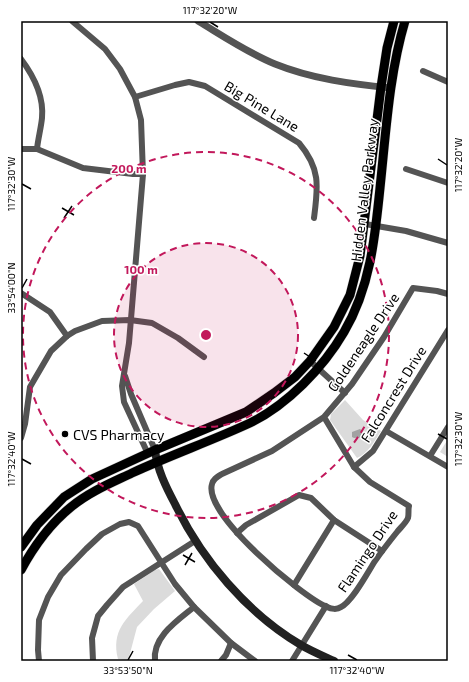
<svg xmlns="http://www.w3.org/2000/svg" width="469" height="682" font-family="'Exo 2',sans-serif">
  <rect width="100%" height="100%" fill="#fff"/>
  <g fill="#dbdbdb">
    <path d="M345 400 363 420 381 431C375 440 368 454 357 458L330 420 331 414Z"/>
    <polygon points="448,439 448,457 440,452"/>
    <path d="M159 569 175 591 154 609 137 627 128 661 118 659C111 631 126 619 143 601L134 584 155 570Z"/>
  </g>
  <polygon fill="#a2a2a2" points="360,429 366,434 365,437 354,438 352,437 352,432"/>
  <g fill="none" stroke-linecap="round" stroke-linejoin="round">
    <g stroke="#dbdbdb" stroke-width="10">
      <g id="primary">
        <polyline points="21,547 37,525 64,497 92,479 155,450 246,412 274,393 295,377 310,361 334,327 350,295 360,256 381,87 387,48 394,21"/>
        <path d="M21 570C34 546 50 524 71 507 89 492 111 483 132 473 171 455 211 441 250 423 287 405 323 368 344 332 370 288 375 238 380 188 386 132 389 75 405 21"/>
      </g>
    </g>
    <g stroke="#545454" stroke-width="6">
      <polyline points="72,21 105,49 120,69 135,97 141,120 143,174 129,343 122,386 124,402 148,454"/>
      <path d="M21 59C33 75 44 97 42 118 41 128 38 139 37 149"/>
      <polyline points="423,71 448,82"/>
      <path d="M135 97 175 85 189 82 205 86 299 143C321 169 318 187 314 218"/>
      <polyline points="21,149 37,149 83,168 133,174 143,174"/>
      <polyline points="406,169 448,183"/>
      <polyline points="365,224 406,231 448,243"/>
      <polyline points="21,293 50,312 67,336"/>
      <polyline points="310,361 345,393"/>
      <polyline points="125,376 131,394 155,450"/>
      <path d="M324 417 354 467 370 482 409 506C408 509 409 514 408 518 406 523 400 528 397 532 389 542 382 551 375 561 368 572 352 602 341 607 337 610 331 609 327 607 301 596 203 514 212 484 213 479 217 477 222 474L272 451 324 417 352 384 384 337 413 288 437 291 448 294"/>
      <polyline points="386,431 448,467"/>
      <polyline points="21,438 25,424 30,387 51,351 67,336 75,331 102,321 130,320 152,323 178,338 204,357"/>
      <polyline points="430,456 448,427"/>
      <polyline points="354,467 373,451 448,330"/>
      <polyline points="237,533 246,525 299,495 311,498 334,520 382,551"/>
      <polyline points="294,585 334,520"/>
      <polyline points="39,661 38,650 39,620 48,597 61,575 86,549 102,534 120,524 129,522 138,526 175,584 194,607 231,643 255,661"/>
      <polyline points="93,661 92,638 98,616 107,605 123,587 195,541"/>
      <path d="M155 661C152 637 178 620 194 607"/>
      <polyline points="221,661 226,655 231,643"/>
      <polyline points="292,661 326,606"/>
    </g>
    <path stroke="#545454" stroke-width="7" d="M198 21C223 36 248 53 275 64 312 79 352 84 391 88"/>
    <path stroke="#212121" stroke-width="8" d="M155 450C157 469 166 487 175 504 202 560 247 613 301 645 311 651 323 656 334 661"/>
    <use href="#primary" stroke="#000" stroke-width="9"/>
  </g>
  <path fill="none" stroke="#000" stroke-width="1.5" d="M210 22 218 27M438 159 447 165M22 184 31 189M62 208 74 215M64 218 72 206M22 288 27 279M304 353 316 361M306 363 314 351M438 434 447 439M22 459 31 464M183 555 195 562M185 565 192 553M348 655 357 660M128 660 133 651"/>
  <circle cx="206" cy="335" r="92" fill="#c2185b" fill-opacity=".12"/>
  <g fill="none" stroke="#c2185b" stroke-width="2" stroke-dasharray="7 5">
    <circle cx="206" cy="335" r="92"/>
    <circle cx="206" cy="335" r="183"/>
  </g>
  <circle fill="#000" stroke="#fff" stroke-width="1.5" cx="65" cy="434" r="4"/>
  <g text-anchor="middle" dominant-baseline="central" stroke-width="3" stroke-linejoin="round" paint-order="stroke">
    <g font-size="14" fill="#000" stroke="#fff">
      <text transform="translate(262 106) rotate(31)">Big Pine Lane</text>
      <text transform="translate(364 190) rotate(-83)">Hidden Valley Parkway</text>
      <text transform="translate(363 342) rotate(-56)">Goldeneagle Drive</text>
      <text transform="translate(393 394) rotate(-58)">Falconcrest Drive</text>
      <text transform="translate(367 551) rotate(-56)">Flamingo Drive</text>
    </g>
    <g font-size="14" fill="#000" stroke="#fff" text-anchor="start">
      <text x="73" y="434">CVS Pharmacy</text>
    </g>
  </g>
  <circle cx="206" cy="335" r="6" fill="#c2185b" stroke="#fff" stroke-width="2"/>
  <g font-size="12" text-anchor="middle" font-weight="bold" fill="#c2185b" stroke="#fff" stroke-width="3" stroke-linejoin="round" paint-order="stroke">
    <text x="129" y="173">200 m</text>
    <text x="141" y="274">100 m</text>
  </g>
  <rect width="469" height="682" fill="none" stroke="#ffffff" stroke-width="44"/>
  <rect x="22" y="22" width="425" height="638" fill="none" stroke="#000" stroke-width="1.5"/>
  <g font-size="10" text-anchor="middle" fill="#000">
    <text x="210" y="14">117°32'20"W</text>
    <text transform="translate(458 165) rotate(-90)" y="4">117°32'20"W</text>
    <text transform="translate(11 184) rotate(-90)" y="4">117°32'30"W</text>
    <text transform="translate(11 288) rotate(-90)" y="4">33°54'00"N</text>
    <text transform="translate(458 439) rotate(-90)" y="4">117°32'30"W</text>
    <text transform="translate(11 459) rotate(-90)" y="4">117°32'40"W</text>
    <text x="128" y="674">33°53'50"N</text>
    <text x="357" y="674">117°32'40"W</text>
  </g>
</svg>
